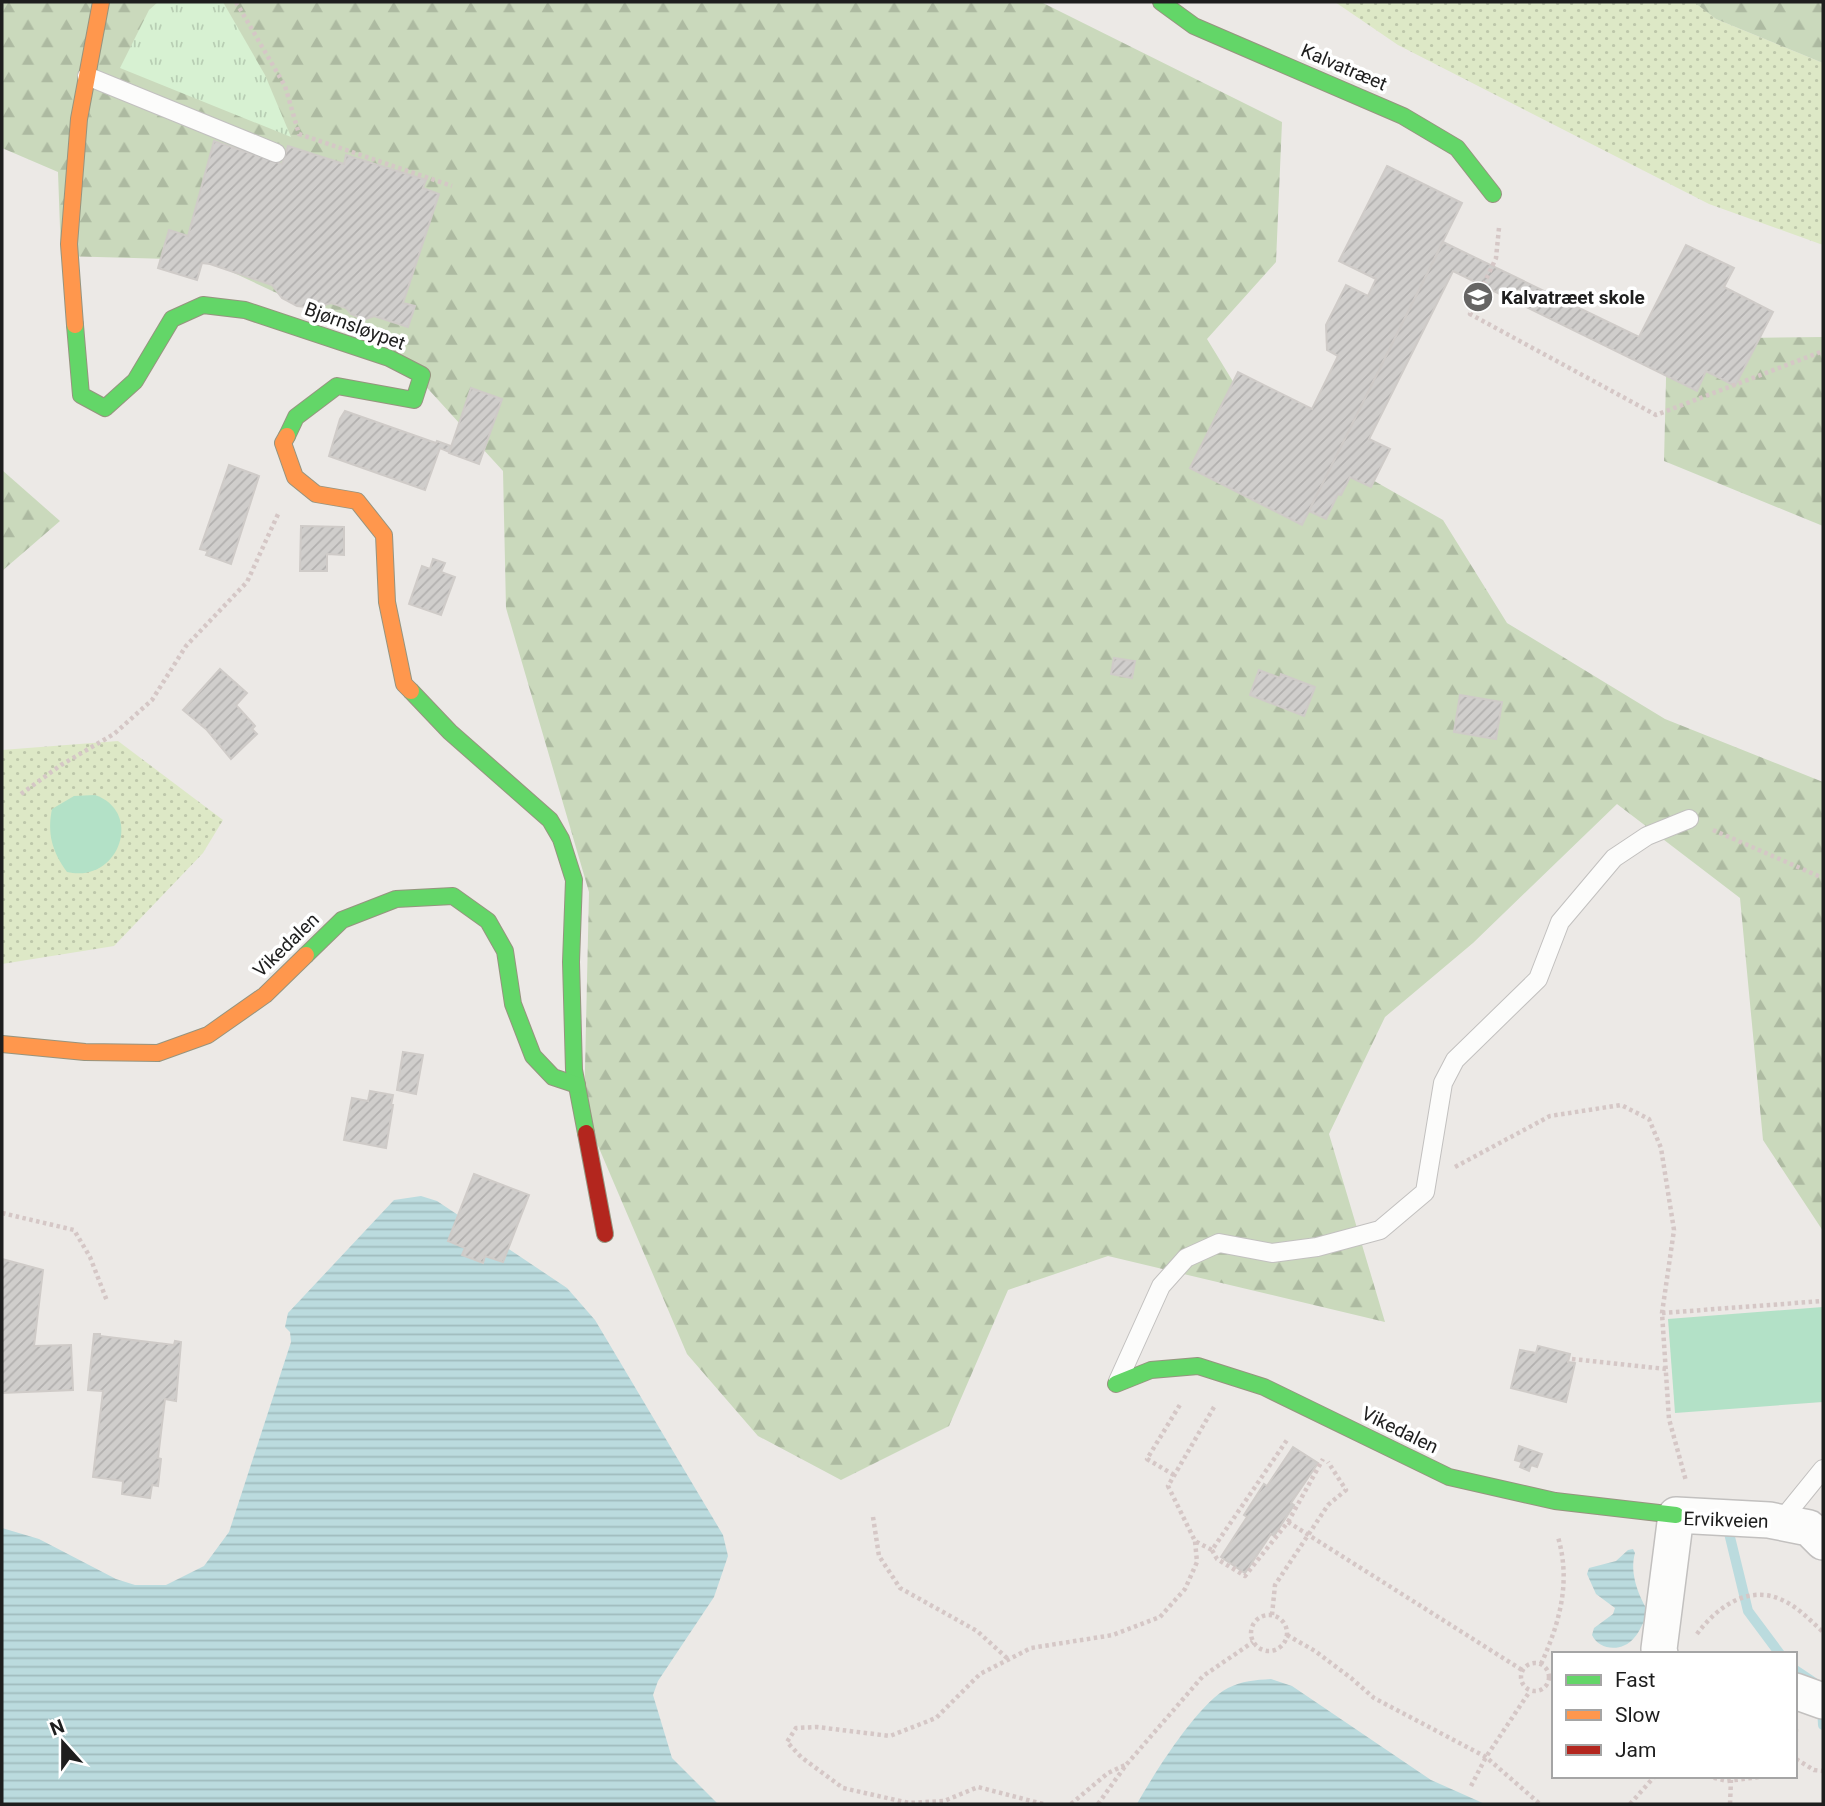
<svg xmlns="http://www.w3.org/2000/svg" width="1825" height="1806" font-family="Roboto,sans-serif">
  <defs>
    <pattern id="grass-dots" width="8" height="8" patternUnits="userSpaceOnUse" patternTransform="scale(1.75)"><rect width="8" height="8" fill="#dde8c6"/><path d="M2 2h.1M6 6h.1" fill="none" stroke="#bdc7aa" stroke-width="1.8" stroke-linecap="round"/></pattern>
    <pattern id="forest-firs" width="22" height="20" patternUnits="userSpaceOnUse" patternTransform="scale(1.75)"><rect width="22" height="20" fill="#cad9bc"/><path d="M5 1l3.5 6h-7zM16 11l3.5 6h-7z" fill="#adbaa1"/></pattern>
    <pattern id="park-tufts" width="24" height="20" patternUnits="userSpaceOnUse" patternTransform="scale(1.75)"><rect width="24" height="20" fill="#d7f1d2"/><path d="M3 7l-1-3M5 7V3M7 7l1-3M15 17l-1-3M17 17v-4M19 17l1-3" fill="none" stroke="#b8ceb4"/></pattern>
    <pattern id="water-rules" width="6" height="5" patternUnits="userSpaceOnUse" patternTransform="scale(1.75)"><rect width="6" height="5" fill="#bbdbde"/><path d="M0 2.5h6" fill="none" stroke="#a0bcbe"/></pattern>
    <pattern id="building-hatch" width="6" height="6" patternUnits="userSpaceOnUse" patternTransform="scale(1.75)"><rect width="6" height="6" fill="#d0cecc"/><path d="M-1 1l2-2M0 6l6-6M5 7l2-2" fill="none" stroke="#b2b0af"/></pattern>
  </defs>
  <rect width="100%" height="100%" fill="#ece9e6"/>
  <g fill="url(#grass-dots)">
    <polygon points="1335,2 1695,2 1716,19 1823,63 1823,245 1709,204 1398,45"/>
    <polygon points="118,741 223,820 203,853 114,946 2,964 2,750"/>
  </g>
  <g fill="url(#forest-firs)">
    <polygon points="2,2 1041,2 1282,122 1276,262 1207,339 1251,411 1443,520 1507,623 1665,719 1823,782 1823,1231 1763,1140 1740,898 1617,804 1473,943 1385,1017 1329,1134 1385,1322 1108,1256 1008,1290 949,1426 841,1480 758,1436 687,1354 584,1113 589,892 506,608 503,471 388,345 206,260 61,256 58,172 2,148"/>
    <polygon points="1694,2 1823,2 1823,63 1716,19"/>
    <polygon points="1823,337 1823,526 1664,461 1667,339"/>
    <polygon points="2,470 60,521 2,571"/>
  </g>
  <polygon fill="url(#park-tufts)" points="158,2 223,2 265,75 291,137 120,68 149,10"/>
  <g fill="#b3e1c7">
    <path d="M95 795C144 812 119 884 67 872 52 852 47 833 52 809L74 796Z"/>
    <polygon points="1823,1307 1823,1402 1675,1413 1668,1319"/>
  </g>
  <g fill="url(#water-rules)">
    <polygon points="421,1196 437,1201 567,1288 595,1320 723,1535 728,1556 714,1597 658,1681 653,1695 672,1758 718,1804 2,1804 2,1528 39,1539 116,1579 135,1585 166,1585 204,1566 229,1532 291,1342 290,1332 285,1327 288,1313 394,1200"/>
    <path d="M1633 1549 1635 1553C1629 1573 1639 1598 1650 1614 1642 1621 1641 1631 1634 1638 1623 1652 1599 1651 1592 1635L1594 1628 1613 1614 1615 1608 1596 1594 1587 1574 1589 1568 1616 1561 1628 1550Z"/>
    <path d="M1271 1679 1292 1686 1431 1780 1485 1804H1137C1153 1775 1199 1702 1228 1688 1242 1681 1255 1680 1271 1679Z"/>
  </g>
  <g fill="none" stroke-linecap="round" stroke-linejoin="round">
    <g stroke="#bbdbde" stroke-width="10">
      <polyline points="1729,1533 1748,1611 1780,1654"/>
      <polyline points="1795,1670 1813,1682"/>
      <polyline points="1822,1706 1823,1725"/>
    </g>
  </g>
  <g fill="url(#building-hatch)" stroke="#cfcbc8" stroke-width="2">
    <polygon points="214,141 282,164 288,146 344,164 346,155 426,180 423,188 439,194 403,303 415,306 408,327 374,316 366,319 358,317 351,314 346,308 331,303 315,308 297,306 282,298 272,285 210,264 202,263 197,280 158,268 169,230 188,236"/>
    <polygon points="1387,166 1462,203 1302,525 1190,468 1238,372 1312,409 1338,356 1327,350 1326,325 1346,285 1368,296 1376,279 1339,261"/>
    <polygon points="1443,242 1639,337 1686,245 1734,268 1724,287 1773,312 1735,386 1706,371 1697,391 1453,271 1369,439 1390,449 1371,487 1350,477 1341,495 1338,494 1326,519 1309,511"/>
    <polygon points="471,388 502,399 479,464 449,453"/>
    <polygon points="345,411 436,443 437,441 451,446 449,452 440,448 425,490 329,456 340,419"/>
    <polygon points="229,465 259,476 231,564 206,555 208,551 200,549"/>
    <polygon points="301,526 344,527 344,555 327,554 327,571 300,571"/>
    <polygon points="433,559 445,563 441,572 455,577 441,615 409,604 422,566 430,569"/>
    <polygon points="1114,658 1135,661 1132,678 1111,674"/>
    <polygon points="220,669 247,693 236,705 255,726 252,729 257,734 231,759 207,730 183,710"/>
    <polygon points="1259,670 1280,678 1281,674 1315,687 1304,716 1250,695"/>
    <polygon points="1460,695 1502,702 1496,739 1454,732"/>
    <polygon points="403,1052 423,1055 416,1094 397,1090"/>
    <polygon points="370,1091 393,1095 391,1105 393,1105 386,1148 344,1140 352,1098 368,1101"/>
    <polygon points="474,1174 529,1195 503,1262 485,1256 483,1263 462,1255 465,1248 448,1241"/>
    <polygon points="2,1259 43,1270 34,1346 71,1345 73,1390 2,1393"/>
    <polygon points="94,1334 100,1334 100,1336 174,1345 175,1341 181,1342 176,1401 165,1399 158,1458 161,1459 158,1486 152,1485 150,1498 122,1494 123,1481 93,1477 103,1391 88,1390"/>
    <polygon points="1538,1346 1570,1354 1568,1362 1575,1363 1566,1402 1511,1388 1520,1350 1536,1353"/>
    <polygon points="1519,1446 1542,1454 1537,1467 1531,1465 1529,1471 1520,1467 1522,1462 1515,1460"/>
    <polygon points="1293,1447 1318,1463 1291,1503 1294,1505 1274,1536 1271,1534 1245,1573 1221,1557 1247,1517 1244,1515 1264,1484 1267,1486"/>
  </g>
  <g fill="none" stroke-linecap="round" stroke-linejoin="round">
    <g stroke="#c2c0bf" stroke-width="20">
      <g id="lane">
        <polyline points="87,76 276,153"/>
        <polyline points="1118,1381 1161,1286 1186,1258 1219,1243 1272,1253 1317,1247 1380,1230 1425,1192 1443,1083 1455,1060 1538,979 1560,922 1614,858 1647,836 1689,819"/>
        <polyline points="1780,1522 1823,1469"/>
      </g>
    </g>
    <g stroke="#c2c0bf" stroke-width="38">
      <g id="street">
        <polyline points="1660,1654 1659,1649 1676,1515 1769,1520 1809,1528 1823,1542"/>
        <polyline points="1795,1691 1823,1701"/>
      </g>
    </g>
    <g stroke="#96947f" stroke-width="18">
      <g id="fast">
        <polyline points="1161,2 1194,26 1403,116 1457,148 1493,194"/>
        <polyline points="75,325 81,395 105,408 135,381 172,319 203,305 245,310 389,358 422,375 414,400 337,386 296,417 287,436"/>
        <polyline points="411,691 450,732 550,820 561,839 574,880 571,962 574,1070 586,1133"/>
        <polyline points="306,955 342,920 396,899 453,896 488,921 505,951 513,1004 533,1056 553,1077 577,1085"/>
        <polyline points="1116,1384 1151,1370 1198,1366 1264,1387 1449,1477 1555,1501 1676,1515"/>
      </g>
    </g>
    <g stroke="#96947f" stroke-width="18">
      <g id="slow">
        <polyline points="75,325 69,244 79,119 101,2"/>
        <polyline points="287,436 283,443 295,477 316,494 357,501 384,535 387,602 404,684 411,691"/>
        <polyline points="2,1044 85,1052 158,1053 208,1035 265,995 306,955"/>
      </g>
    </g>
    <g stroke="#96947f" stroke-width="18">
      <polyline id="jam" points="586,1133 605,1234"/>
    </g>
    <g stroke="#d5c7c6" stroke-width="4.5" stroke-dasharray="3.5 3.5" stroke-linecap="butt">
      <polyline points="236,2 285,86 299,134 452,186"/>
      <polyline points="1499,228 1496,258 1470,314 1656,415 1823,351"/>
      <polyline points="21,794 61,765 114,734 152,700 186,646 247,582 279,512"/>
      <polyline points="1713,830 1823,878"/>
      <polyline points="1455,1167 1550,1116 1621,1105 1649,1119 1661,1148 1674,1230 1662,1313 1669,1419 1686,1481"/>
      <polyline points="2,1213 74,1230 90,1257 107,1301"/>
      <polyline points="1662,1313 1823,1301"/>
      <polyline points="1572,1359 1666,1369"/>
      <polyline points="1214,1407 1168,1486 1195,1541 1212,1550 1287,1440"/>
      <polyline points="1174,1475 1147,1459 1181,1403"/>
      <polyline points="873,1517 879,1556 900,1588 977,1631 1008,1659"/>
      <polyline points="1288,1522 1323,1459"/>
      <polyline points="1212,1550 1217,1559 1245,1576 1288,1522 1522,1670"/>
      <circle cx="1269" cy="1633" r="18"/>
      <polyline points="1272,1615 1275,1585 1328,1505 1346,1490 1328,1462"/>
      <path d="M1697 1634C1716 1608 1747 1585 1780 1599 1797 1606 1810 1620 1823 1632"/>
      <polyline points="1287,1635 1315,1651 1351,1678 1374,1698 1486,1757 1540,1804"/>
      <circle cx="1535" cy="1677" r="14"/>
      <path d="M1541 1664C1560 1622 1571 1582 1558 1537"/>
      <polyline points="1796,1759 1814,1770 1823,1771"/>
      <polyline points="1795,1760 1796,1729"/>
      <polyline points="1707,1776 1727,1781 1767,1776"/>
      <polyline points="1471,1786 1486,1757 1530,1691"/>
      <polyline points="1043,1804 978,1787 944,1801 909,1803 843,1788 801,1757 787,1742 796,1728 817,1727 890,1736 936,1718 980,1674 1031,1648 1113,1635 1160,1617 1185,1589 1197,1562 1195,1541"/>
      <polyline points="1071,1804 1108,1773 1125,1765"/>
      <polyline points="1098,1804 1126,1765 1203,1676 1253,1642"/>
      <polyline points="1630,1804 1655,1776"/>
      <polyline points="1730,1804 1731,1780"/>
    </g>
    <use href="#lane" stroke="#fcfcfb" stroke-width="18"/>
    <use href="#street" stroke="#fcfcfb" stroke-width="35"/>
    <use href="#fast" stroke="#63d668" stroke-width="16"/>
    <use href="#slow" stroke="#ff974d" stroke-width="16"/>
    <use href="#jam" stroke="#b3261e" stroke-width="16"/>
  </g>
  <defs>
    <g id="school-disc" transform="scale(1.575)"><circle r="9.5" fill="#666564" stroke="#fff"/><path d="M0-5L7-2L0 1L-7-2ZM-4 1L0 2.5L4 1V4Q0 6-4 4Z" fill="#fff"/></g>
  </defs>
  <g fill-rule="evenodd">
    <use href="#school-disc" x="1478" y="297"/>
  </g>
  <g text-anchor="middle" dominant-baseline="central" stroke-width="7" stroke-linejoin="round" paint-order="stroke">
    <g font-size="19" fill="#1e1e1e" stroke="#fff">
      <text transform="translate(1344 67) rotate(23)">Kalvatræet</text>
      <text transform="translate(355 326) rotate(20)">Bjørnsløypet</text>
      <text transform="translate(286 945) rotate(-44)">Vikedalen</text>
      <text transform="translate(1400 1430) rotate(26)">Vikedalen</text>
      <text transform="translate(1726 1520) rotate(2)">Ervikveien</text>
    </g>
    <g font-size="19" font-weight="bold" fill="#1e1e1e" stroke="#fff" text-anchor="start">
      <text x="1501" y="297">Kalvatræet skole</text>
    </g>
  </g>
  <rect width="1825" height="1806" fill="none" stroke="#1e1e1e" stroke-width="7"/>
  <rect x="1552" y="1652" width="245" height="126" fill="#ffffff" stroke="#a5a5a5" stroke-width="2"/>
  <rect x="1566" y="1675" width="35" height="10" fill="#63d668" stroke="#a5a5a5" stroke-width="2"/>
  <text x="1615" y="1687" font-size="21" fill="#1e1e1e">Fast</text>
  <rect x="1566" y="1710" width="35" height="10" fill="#ff974d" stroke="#a5a5a5" stroke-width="2"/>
  <text x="1615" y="1722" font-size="21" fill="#1e1e1e">Slow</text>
  <rect x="1566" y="1745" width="35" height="10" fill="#b3261e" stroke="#a5a5a5" stroke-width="2"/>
  <text x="1615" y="1757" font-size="21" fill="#1e1e1e">Jam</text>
  <g transform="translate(63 1743) rotate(339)" stroke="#ffffff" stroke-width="5" paint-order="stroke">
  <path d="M0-5L12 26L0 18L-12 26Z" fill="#1e1e1e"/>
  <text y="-10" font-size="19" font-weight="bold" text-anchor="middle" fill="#1e1e1e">N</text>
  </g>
</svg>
